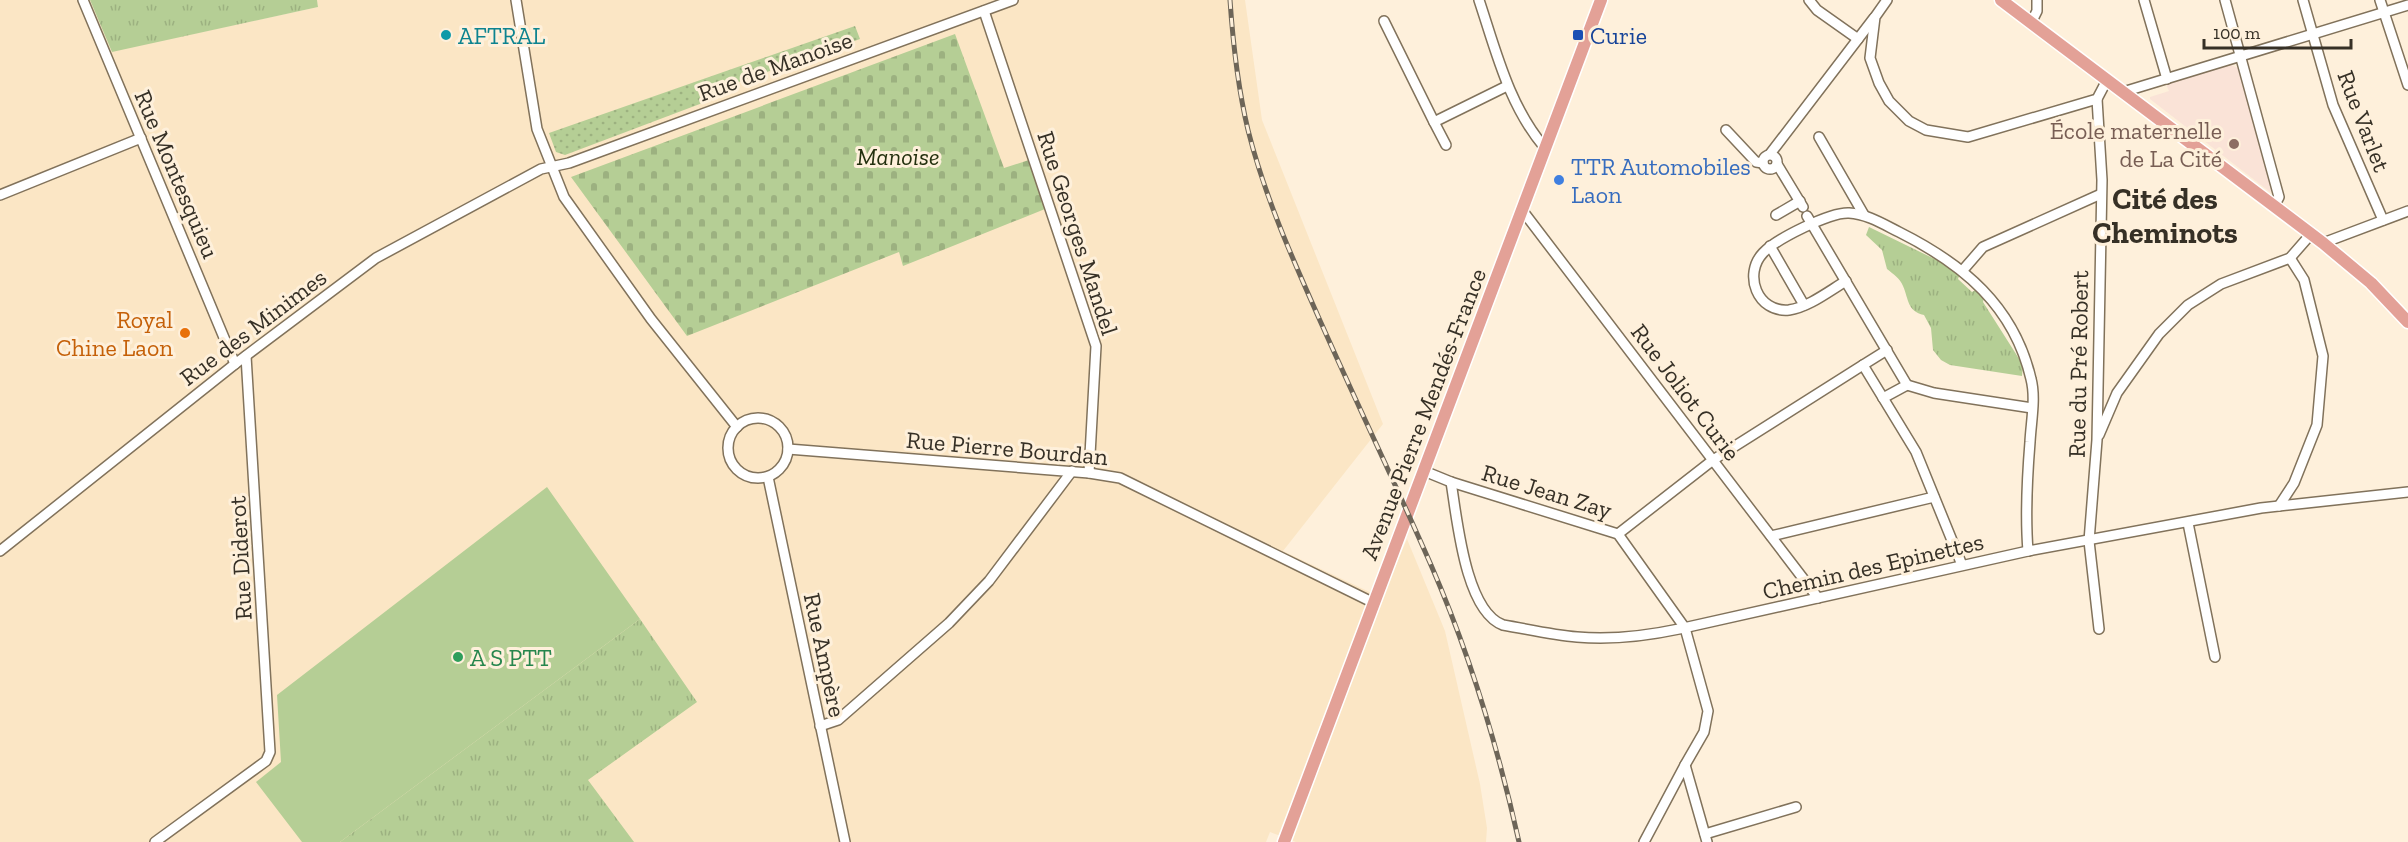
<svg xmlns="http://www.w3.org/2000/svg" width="2408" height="842" font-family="'Zilla Slab',serif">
  <defs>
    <pattern id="grass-tufts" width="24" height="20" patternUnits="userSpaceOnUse" patternTransform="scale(1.5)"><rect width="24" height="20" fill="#b5ce95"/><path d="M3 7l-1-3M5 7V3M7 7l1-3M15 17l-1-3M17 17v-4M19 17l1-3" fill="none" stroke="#9cb180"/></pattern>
    <pattern id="cemetery-stones" width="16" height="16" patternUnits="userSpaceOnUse" patternTransform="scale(1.5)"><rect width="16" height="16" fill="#b5ce95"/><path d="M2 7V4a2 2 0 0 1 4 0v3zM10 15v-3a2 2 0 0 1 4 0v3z" fill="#9cb180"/></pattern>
    <pattern id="garden-dots" width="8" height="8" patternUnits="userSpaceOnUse" patternTransform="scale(1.5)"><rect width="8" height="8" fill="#b5ce95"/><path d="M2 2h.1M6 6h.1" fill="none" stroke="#9cb180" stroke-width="1.8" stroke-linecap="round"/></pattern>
  </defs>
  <rect width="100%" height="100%" fill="#fef0db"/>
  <polygon fill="#fbe6c5" points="0,0 90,0 112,51 318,7 317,0 1245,0 1262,120 1383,424 1283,551 1382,598 1407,539 1445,631 1480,784 1487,828 1486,842 1296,842 1270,832 1266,842 0,842"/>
  <polygon fill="#fae3d7" points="2229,64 2238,68 2273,190 2270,192 2150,99 2150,97 2169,91 2165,82"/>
  <g fill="url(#grass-tufts)">
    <polygon points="90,0 317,0 318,7 112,52"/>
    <path d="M1869 227 1951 267 1960 274 1958 279 1972 292 1977 289 1984 298 1983 302 2023 365 2022 376 1950 365 1941 360 1933 350 1931 328 1924 315C1907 311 1909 300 1903 286 1900 278 1893 274 1887 269L1882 250 1866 235Z"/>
    <polygon points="640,619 697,702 588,780 634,842 340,842"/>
  </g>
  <polygon fill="url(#cemetery-stones)" points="955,34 1004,168 1029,160 1045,209 903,266 899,252 687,336 571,177"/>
  <polygon fill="url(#garden-dots)" points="855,26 860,39 719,89 721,96 565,155 556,152 549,133"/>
  <polygon fill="#b5ce95" points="547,487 640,619 340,842 302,842 256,782 281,762 277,695"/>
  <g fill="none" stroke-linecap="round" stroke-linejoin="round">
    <g stroke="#81725b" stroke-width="12">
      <g id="minor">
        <polyline points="83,0 235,364"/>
        <polyline points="516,0 537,129 564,197 651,319 737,427"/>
        <path d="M1479 0C1496 51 1509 106 1545 148"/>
        <polyline points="1809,0 1817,10 1858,39"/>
        <polyline points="1887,0 1875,17 1870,58 1879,83 1889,101 1909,121 1926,130 1968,137 2097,99 2107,80"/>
        <polyline points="2144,0 2167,79"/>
        <polyline points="2225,0 2279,197 2274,206"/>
        <polyline points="2303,0 2333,105 2383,220"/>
        <polyline points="2380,0 2408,85"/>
        <polyline points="984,11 1096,346 1089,473"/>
        <polyline points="1384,21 1434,122 1507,86"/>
        <polyline points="2031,23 2037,11 2037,0"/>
        <polyline points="2123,92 2408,5"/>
        <polyline points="2097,99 2102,180 2097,440 2089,541 2099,629"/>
        <polyline points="1434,122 1446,145"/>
        <polyline points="1726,130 1756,162 1763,163"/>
        <polyline points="1819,137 1864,215"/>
        <polyline points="1770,154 1874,18"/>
        <circle cx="1770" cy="162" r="7"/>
        <polyline points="1777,164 1803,207"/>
        <polyline points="0,195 141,138"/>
        <polyline points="1522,210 1818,598"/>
        <polyline points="1776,215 1800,201"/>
        <polyline points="1807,216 1907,385 1883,398"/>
        <polyline points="2323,243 2408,211"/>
        <polyline points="1770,246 1804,305"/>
        <polyline points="1963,270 1983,247 2101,194"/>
        <path d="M1846 281C1829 291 1809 307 1789 310 1757 313 1743 274 1763 253 1776 239 1830 212 1849 213 1867 214 1883 224 1899 232 1963 264 2014 306 2031 379 2036 398 2031 422 2030 442 2027 479 2025 514 2028 551"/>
        <polyline points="1887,350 1863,365 1916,452 1962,565"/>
        <polyline points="1907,385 1934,393 2032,408"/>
        <circle cx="758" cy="448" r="30"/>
        <polyline points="2099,435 2117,393 2159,334 2188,305 2221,284 2290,258 2311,234"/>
        <polyline points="788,449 1089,473 1120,478 1374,603"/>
        <polyline points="1424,471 1451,482 1618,534 1685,628 1708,711 1704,732 1685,765"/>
        <polyline points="768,477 845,842"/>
        <path d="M1451 482C1457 518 1465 611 1503 625 1527 629 1552 635 1577 637 1610 640 1646 636 1679 629L2028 551 2261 508 2408 492"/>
        <polyline points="2279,506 2294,483 2317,425 2323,356 2304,280 2290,258"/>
        <polyline points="2188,523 2215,657"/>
        <polyline points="1618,534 1713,460 1863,365"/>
        <polyline points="1771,536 1934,497"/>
        <polyline points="0,551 235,364 376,258 541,169 569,163 1013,0"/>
        <polyline points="820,726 838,720 949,623 989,581 1072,471"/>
        <polyline points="1705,834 1796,807"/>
        <polyline points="155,842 266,761 270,752 246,356"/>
        <polyline points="1644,842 1685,765 1707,842"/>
      </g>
    </g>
    <g stroke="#fff" stroke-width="15">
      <g id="major">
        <polyline points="2001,0 2323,243 2371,283 2408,322"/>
        <polyline points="1284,842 1601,0"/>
      </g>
    </g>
    <use href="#minor" stroke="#fff" stroke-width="9"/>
    <use href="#major" stroke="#e3a197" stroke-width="12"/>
    <g stroke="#6d6558" stroke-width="5">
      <path id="rail" d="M1230 0C1233 44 1238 88 1248 130 1265 198 1294 262 1322 325 1358 406 1396 485 1431 565 1470 655 1498 747 1519 842"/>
    </g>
    <use href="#rail" stroke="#fef0db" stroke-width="3" stroke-dasharray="9" stroke-linecap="butt"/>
  </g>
  <circle fill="#0f9aa8" stroke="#fef0db" stroke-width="2" cx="446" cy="35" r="6"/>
  <rect fill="#1a4fb4" stroke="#fef0db" stroke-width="2" x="1572" y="29" width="12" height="12" rx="3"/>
  <circle fill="#8d6e63" stroke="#fef0db" stroke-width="2" cx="2234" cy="144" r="6"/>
  <circle fill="#3f7fe0" stroke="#fef0db" stroke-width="2" cx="1559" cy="180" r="6"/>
  <circle fill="#e8710a" stroke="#fef0db" stroke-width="2" cx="185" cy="333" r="6"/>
  <circle fill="#2e9e5b" stroke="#fef0db" stroke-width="2" cx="458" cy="657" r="6"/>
  <g text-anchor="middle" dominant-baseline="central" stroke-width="6" stroke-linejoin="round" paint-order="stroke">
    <g font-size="24" fill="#0d838f" stroke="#fef0db" text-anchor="start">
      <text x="458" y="35">AFTRAL</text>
    </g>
    <g font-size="24" fill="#164399" stroke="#fef0db" text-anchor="start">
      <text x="1590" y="35">Curie</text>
    </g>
    <g font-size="24" fill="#363026" stroke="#fef0db">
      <text transform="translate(775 66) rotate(-20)">Rue de Manoise</text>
      <text transform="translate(2364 121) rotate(69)">Rue Varlet</text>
      <text transform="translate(177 174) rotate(67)">Rue Montesquieu</text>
      <text transform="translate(1078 233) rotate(72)">Rue Georges Mandel</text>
      <text transform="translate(253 327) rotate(-37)">Rue des Minimes</text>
      <text transform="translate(2078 364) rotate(-89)">Rue du Pré Robert</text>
      <text transform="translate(1686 392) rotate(53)">Rue Joliot Curie</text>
      <text transform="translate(1423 414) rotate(-69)">Avenue Pierre Mendés-France</text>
      <text transform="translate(1007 448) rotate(5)">Rue Pierre Bourdan</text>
      <text transform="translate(1547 491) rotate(17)">Rue Jean Zay</text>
      <text transform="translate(240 558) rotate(-93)">Rue Diderot</text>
      <text transform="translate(1873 566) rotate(-13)">Chemin des Epinettes</text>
      <text transform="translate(825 655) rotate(78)">Rue Ampère</text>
    </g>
    <g font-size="24" fill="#785e54" stroke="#fef0db" text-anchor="end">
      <text x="2222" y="130">École maternelle<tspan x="2222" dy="28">de La Cité</tspan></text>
    </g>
    <g font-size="24" font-style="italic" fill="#23300e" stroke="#fef0db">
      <text x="898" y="156">Manoise</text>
    </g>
    <g font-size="24" fill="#366cbe" stroke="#fef0db" text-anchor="start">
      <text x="1571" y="166">TTR Automobiles<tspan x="1571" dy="28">Laon</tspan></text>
    </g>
    <g font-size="24" fill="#c56008" stroke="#fef0db" text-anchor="end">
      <text x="173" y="319">Royal<tspan x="173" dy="28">Chine Laon</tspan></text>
    </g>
    <g font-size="24" fill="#27864d" stroke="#fef0db" text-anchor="start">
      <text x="470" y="657">A S PTT</text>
    </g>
    <g font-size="30" font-weight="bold" fill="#363026" stroke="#fef0db">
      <text x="2165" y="199">Cité des<tspan x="2165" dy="34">Cheminots</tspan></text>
    </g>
  </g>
  <path d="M2204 39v9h147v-9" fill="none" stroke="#363026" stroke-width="3"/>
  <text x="2213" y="39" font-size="18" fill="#363026" stroke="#fef0db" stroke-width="4.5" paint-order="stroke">100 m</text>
</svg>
